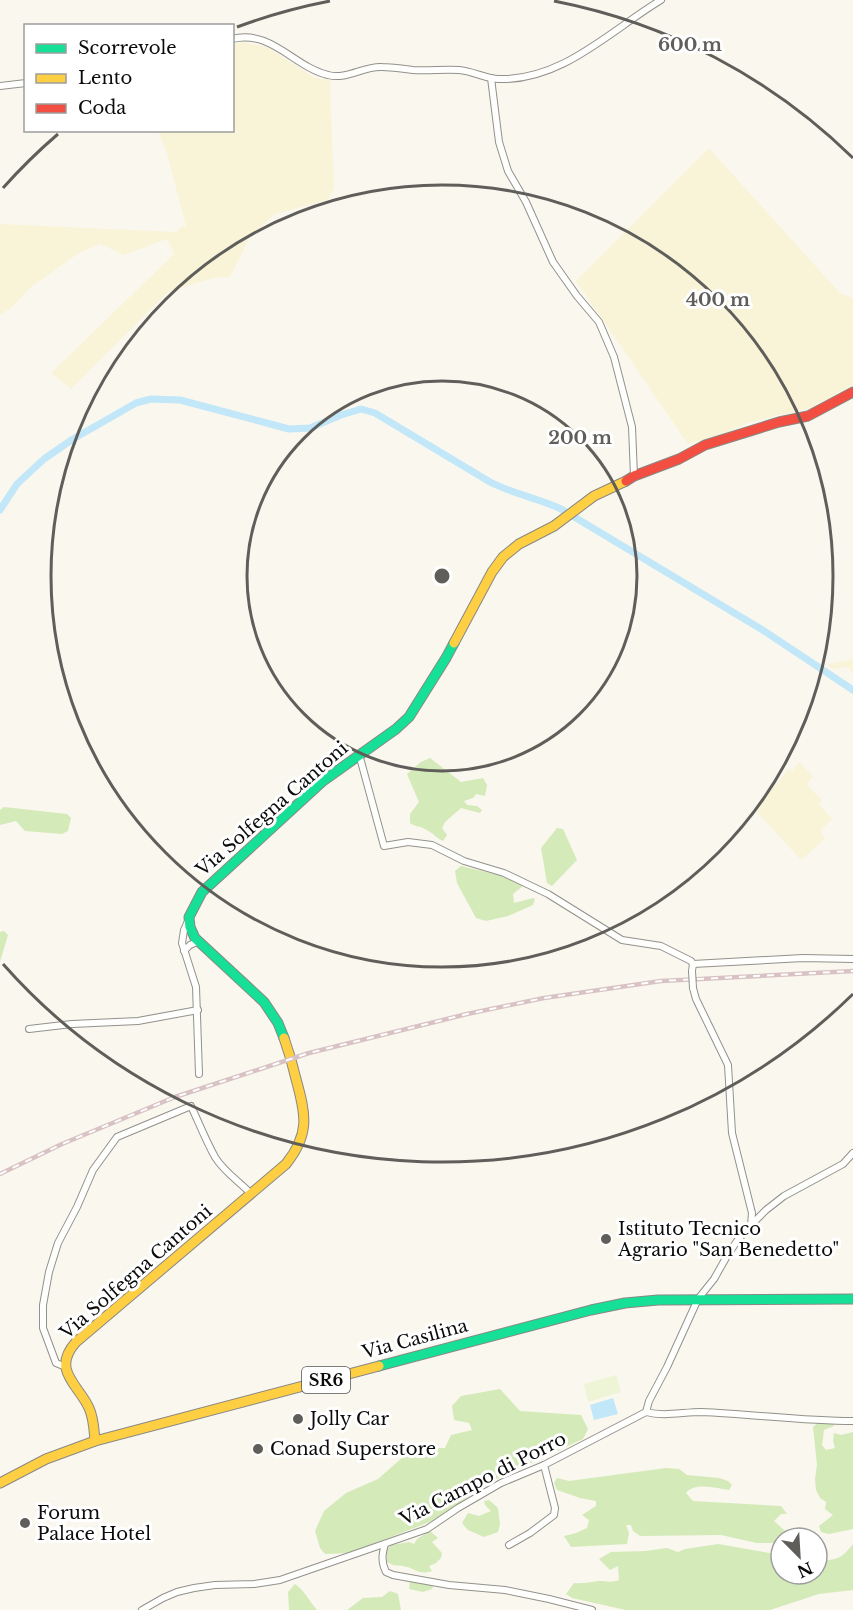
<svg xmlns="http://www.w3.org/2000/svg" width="853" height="1610" font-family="'Libre Baskerville',serif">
  <rect width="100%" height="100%" fill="#faf7ee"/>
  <g fill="#f9f4d8">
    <polygon points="242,42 267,47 315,78 330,80 334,188 328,200 275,214 250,237 230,277 213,278 168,292 71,389 51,373 174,254 167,239 124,255 100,244 79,253 31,287 11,308 0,315 0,224 176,232 182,226 186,227 167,153 158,131 232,130 233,44"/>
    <polygon points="709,148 840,293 853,298 853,385 808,409 779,415 748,423 718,436 688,444 576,281"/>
    <polygon points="853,659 853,674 848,667 832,669 828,664"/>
    <polygon points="799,762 813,776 807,785 822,800 819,804 832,819 820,831 825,839 801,860 757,812 760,807 758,805 789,769 792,771"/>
  </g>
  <g fill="#d4eab9">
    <path d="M430 758 461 782 483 778 487 785 485 796 476 794 473 798 464 801 467 805 477 806 482 810 480 813 461 808 445 822 442 828 447 835 443 841C436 838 432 832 425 829 420 826 415 827 410 823V814L419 802 407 774 421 762Z"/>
    <polygon points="4,807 67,814 71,818 68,831 62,834 25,831 16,821 0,825 0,810"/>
    <polygon points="557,828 563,829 577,860 552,886 547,883 541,848"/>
    <polygon points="461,866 511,878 523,886 513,894 514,903 533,898 535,899 533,905 508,916 486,921 476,918 457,883 455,871"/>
    <polygon points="4,931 8,935 0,962 0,932"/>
    <polygon points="500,1389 520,1411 581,1415 588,1429 583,1439 492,1481 432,1521 350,1553 325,1554 320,1548 315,1531 324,1511 346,1493 378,1479 411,1450 429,1448 445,1448 451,1435 472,1430 469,1423 454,1420 452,1406 461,1396"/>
    <polygon points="821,1420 833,1422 834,1426 824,1430 822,1445 826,1450 835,1448 833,1441 834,1433 841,1435 853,1432 853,1529 829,1534 821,1532 819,1526 833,1515 825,1509 826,1502 820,1498 816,1490 815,1479 817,1465 813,1427"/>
    <path d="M666 1468 679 1469 687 1475 719 1478 728 1481 732 1485 729 1490C715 1488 695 1482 686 1493L693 1501 781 1506 787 1514H781L774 1521 784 1530 810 1535 813 1538H781V1543H757L721 1535 640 1536 633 1531 631 1525H626L629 1533 627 1544 571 1547 564 1536 576 1533 587 1528 589 1520 582 1515 596 1506V1501L580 1498 557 1490 554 1483 557 1478 569 1481Z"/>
    <polygon points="489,1500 498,1508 500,1524 498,1532 484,1537 468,1530 462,1523 468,1513 479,1516 491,1511 485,1505 484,1501"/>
    <path d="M430 1531 438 1538 432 1542 442 1553 441 1558 436 1563 429 1566 432 1571C420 1575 417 1570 407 1567 398 1564 397 1568 387 1562L386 1551 391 1545 409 1542 414 1544 417 1539Z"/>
    <path d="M718 1544 781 1555V1574H817V1559C836 1562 842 1558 853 1544V1590L819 1594 770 1610H626L572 1598 566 1594 574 1583C583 1584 590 1582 599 1581 606 1581 612 1583 619 1580L618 1566 610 1570 599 1559 611 1552 646 1551 667 1548 678 1552 685 1549Z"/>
    <polygon points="410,1580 434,1584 432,1589 423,1592 409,1589"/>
    <path d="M295 1584C304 1590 310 1602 317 1610H289L288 1592Z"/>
    <polygon points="390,1591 398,1594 401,1610 347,1610 363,1598 382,1597"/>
  </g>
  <polygon fill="#eef5d6" points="616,1375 621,1392 588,1402 584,1384"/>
  <polygon fill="#c1e7f8" points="613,1398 618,1414 594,1420 590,1405"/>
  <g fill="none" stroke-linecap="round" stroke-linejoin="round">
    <path stroke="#c1e7f8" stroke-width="7" d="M0 510 17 484 44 459 73 439 136 403 151 399 180 400 289 429 310 428 341 415 361 409 375 413 490 482C513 494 538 498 561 509L761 629 853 690"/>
    <g stroke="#93918d" stroke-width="8">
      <g id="street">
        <path d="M232 39C271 29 294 67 328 75 347 80 363 66 382 67 392 67 403 69 413 70 429 71 444 69 459 70 473 71 486 79 499 79 562 81 611 30 661 0"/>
        <polyline points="491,78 499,142 508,171 526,202 553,262 577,296 599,322 614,357 632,427 634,476"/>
        <polyline points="0,86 26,83"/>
        <polyline points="359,754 384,846 408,842 432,845 464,861 504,873 548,894 622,940 661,946 691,961 693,964 692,971"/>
        <polyline points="188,921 184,930 182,943 196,987 199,1074"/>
        <polyline points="184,951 190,945 199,941"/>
        <polyline points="693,964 803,958 853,959"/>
        <polyline points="693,988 696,999 728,1065 732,1133 752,1213 751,1225"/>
        <polyline points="29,1029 72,1024 138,1021 198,1010"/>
        <path d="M66 1367 56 1363 43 1328V1305L49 1272 58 1243 77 1207 93 1170 117 1137 191 1106C199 1123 206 1141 215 1157 224 1172 240 1182 251 1194"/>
        <path d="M646 1412C664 1417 683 1412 701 1412 752 1414 802 1421 853 1421"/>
        <path d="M385 1544C382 1554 381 1562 386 1572L393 1575 449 1585 505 1590 549 1599 592 1610"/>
        <polyline points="509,1545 530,1533 554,1515 555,1508 544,1465"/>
        <polyline points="142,1610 163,1598 177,1592 194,1588 215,1585 254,1584 280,1580 427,1529 458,1508 501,1483 544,1465 646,1412 649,1401 667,1367 698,1299 714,1279 727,1256 737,1241 751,1225 766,1210 784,1196 843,1164 853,1153"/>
      </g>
    </g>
    <g stroke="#898884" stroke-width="11">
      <g id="fast">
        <polyline points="284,1038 278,1023 264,1002 195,938 190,927 189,917 202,892 323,781 396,729 409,717 446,658 454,643"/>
        <polyline points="379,1366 591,1310 625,1303 658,1300 853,1299"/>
      </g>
    </g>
    <g stroke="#898884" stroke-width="11">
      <g id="slow">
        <polyline points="454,643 492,572 503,557 519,544 554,526 594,496 626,481"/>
        <path d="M95 1441C94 1430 94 1419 89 1408 78 1384 51 1370 76 1342L286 1164C310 1134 306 1115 296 1079 293 1066 289 1052 284 1038"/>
        <polyline points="0,1483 46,1459 95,1441 379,1366"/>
      </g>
    </g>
    <g stroke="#898884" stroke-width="11">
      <polyline id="jam" points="626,481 634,476 679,459 705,445 779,422 808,416 853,392"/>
    </g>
    <use href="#street" stroke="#fefefc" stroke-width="6"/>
    <use href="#fast" stroke="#16e098" stroke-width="9"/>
    <use href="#slow" stroke="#ffcf43" stroke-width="9"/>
    <use href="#jam" stroke="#f24e42" stroke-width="9"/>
    <g stroke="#d8c2c3" stroke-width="4.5">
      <polyline id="rail" points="0,1174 62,1144 175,1097 309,1053 467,1014 544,998 661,981 853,971"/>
    </g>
    <use href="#rail" stroke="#fff" stroke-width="2" stroke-dasharray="7" stroke-linecap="butt"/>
    <g stroke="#93918d" stroke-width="8" stroke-linecap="butt">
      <polyline id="street-bridge" points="692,971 693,988"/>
    </g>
    <use href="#street-bridge" stroke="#fefefc" stroke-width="6"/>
  </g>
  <g fill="none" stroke="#5f5e5a" stroke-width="3">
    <circle cx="442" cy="576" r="195"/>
    <circle cx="442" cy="576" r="391"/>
    <path d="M853 994A586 586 0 0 1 3 964M3 188A586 586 0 0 1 58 134M237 27A586 586 0 0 1 330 1M554 1A586 586 0 0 1 853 158"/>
  </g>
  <g fill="#5f5e5a" stroke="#fff" stroke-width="2">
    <circle cx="606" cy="1239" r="6"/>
    <circle cx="298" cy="1419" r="6"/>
    <circle cx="258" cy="1449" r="6"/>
    <circle cx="25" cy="1523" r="6"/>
  </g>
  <g text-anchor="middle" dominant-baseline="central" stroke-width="6" stroke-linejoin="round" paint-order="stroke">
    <rect fill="#fff" stroke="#545454" stroke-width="1.5" x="302" y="1367" width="48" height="26" rx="4.5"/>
    <g font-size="16" font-weight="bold" fill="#0b0b0b">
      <text x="326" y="1380">SR6</text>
    </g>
    <g font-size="18" fill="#0b0b0b" stroke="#fff">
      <text transform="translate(272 809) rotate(-41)">Via Solfegna Cantoni</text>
      <text transform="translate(136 1272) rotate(-41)">Via Solfegna Cantoni</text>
      <text transform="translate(415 1339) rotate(-15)">Via Casilina</text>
      <text transform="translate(483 1479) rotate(-27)">Via Campo di Porro</text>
    </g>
    <g font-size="18" fill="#0b0b0b" stroke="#fff" text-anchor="start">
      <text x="618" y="1229">Istituto Tecnico<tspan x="618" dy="21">Agrario "San Benedetto"</tspan></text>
      <text x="310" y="1419">Jolly Car</text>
      <text x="270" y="1449">Conad Superstore</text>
      <text x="37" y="1513">Forum<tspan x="37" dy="21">Palace Hotel</tspan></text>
    </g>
  </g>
  <circle cx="442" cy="576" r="9" fill="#5f5e5a" stroke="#fff" stroke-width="3"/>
  <g font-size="18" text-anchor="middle" font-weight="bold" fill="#5f5e5a" stroke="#fff" stroke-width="6" stroke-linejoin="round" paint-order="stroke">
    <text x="690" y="51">600 m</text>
    <text x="718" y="306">400 m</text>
    <text x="580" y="444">200 m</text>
  </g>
  <rect x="24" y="24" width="210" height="108" fill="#ffffff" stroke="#9d9d9d" stroke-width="1.5"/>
  <rect x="36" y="44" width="30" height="9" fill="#16e098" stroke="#9d9d9d" stroke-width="1.5"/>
  <text x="78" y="54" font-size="18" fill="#0b0b0b">Scorrevole</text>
  <rect x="36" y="74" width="30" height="9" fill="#ffcf43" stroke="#9d9d9d" stroke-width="1.5"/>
  <text x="78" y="84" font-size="18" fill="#0b0b0b">Lento</text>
  <rect x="36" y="104" width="30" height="9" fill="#f24e42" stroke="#9d9d9d" stroke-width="1.5"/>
  <text x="78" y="114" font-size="18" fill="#0b0b0b">Coda</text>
  <g transform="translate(799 1556) rotate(156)"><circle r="28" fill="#ffffff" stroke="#9d9d9d" stroke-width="1.5"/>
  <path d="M0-4.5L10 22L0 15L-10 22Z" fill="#5f5e5a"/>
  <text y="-9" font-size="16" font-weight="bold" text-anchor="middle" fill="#0b0b0b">N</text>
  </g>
</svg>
